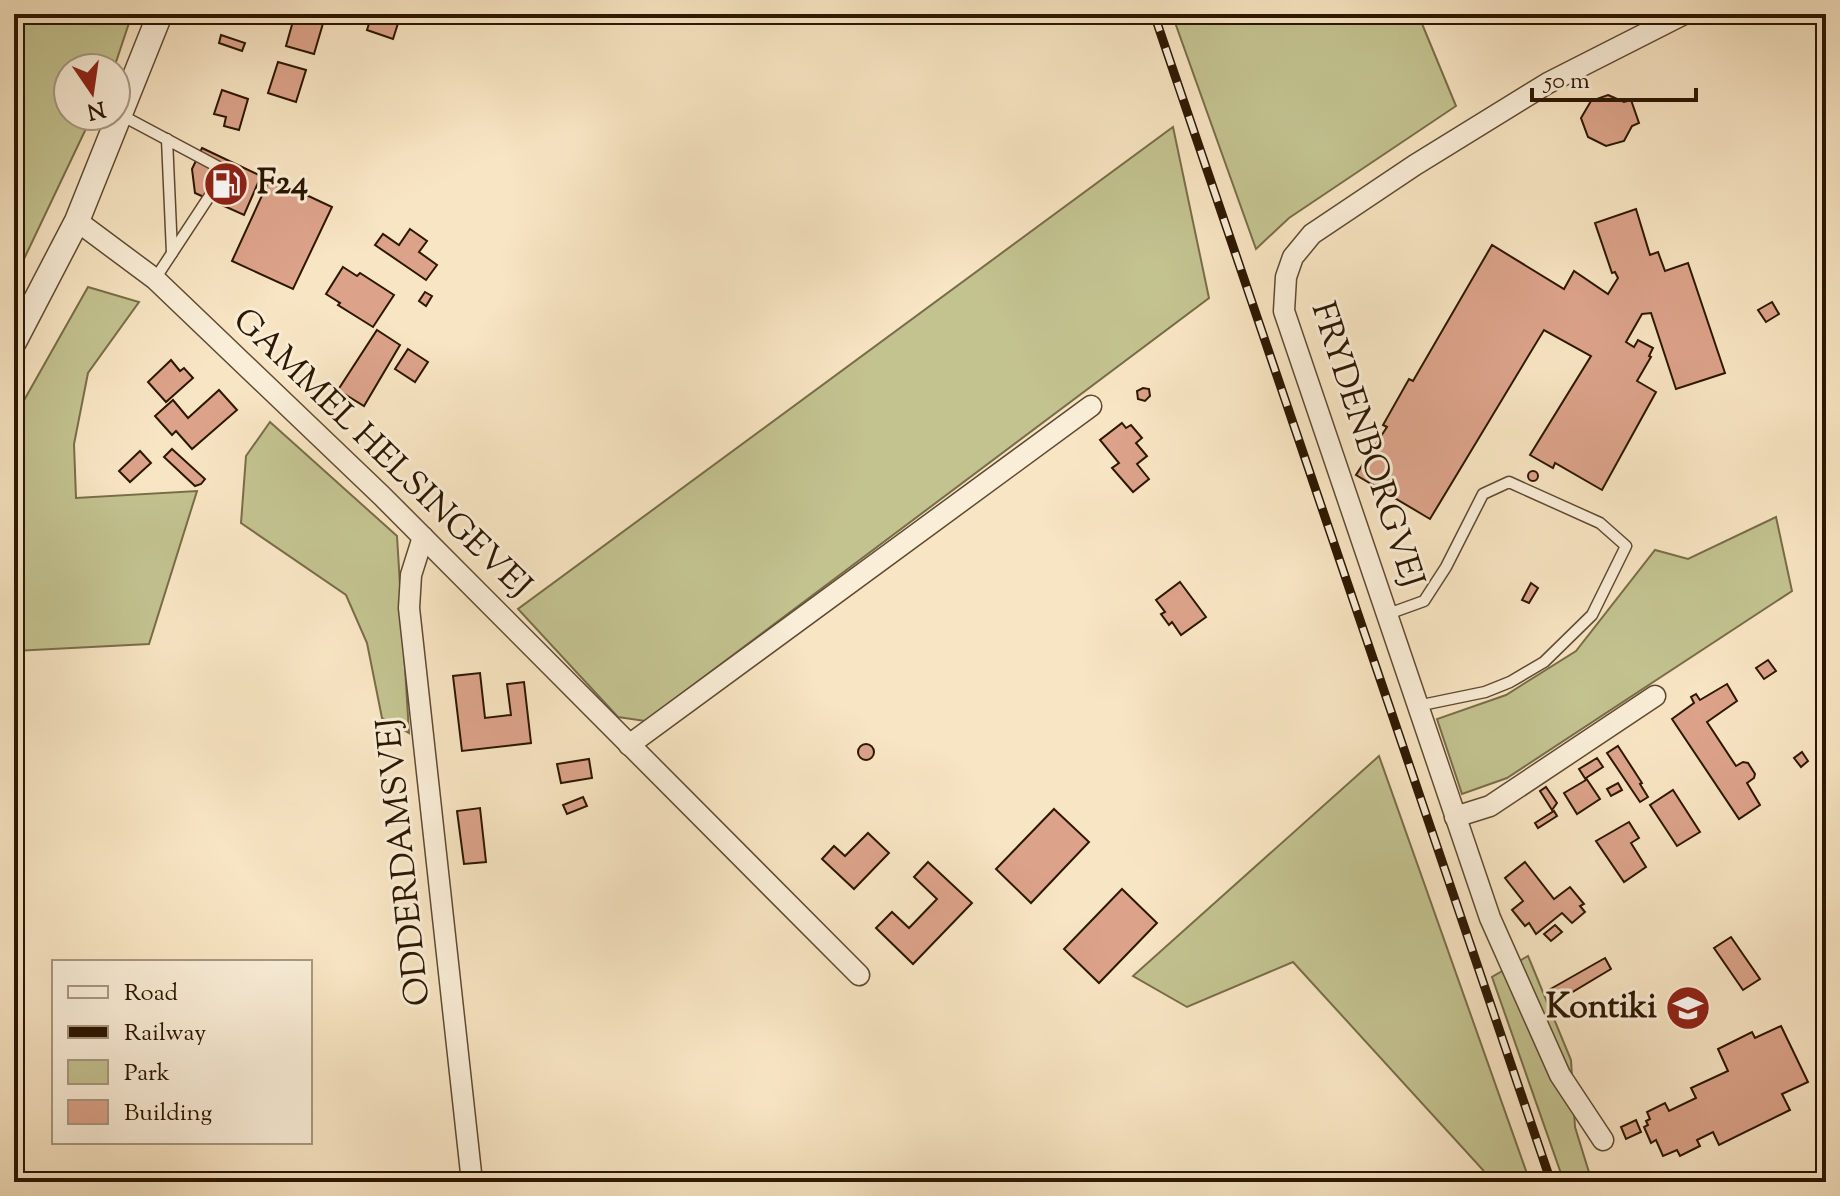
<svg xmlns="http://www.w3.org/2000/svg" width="1840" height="1196" font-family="'Sorts Mill Goudy',serif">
  <rect width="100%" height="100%" fill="#f8e5c3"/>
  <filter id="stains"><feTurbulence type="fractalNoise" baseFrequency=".0025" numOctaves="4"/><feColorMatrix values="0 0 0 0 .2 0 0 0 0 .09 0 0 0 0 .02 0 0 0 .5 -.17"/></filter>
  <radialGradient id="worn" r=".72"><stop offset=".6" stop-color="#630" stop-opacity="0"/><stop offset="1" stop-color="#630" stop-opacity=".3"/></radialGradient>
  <g fill="#c3c390" stroke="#786d48" stroke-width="2">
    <polygon points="14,14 132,14 114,68 68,68 68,116 92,116 14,280"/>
    <polygon points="1172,14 1418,14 1456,106 1289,218 1256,249"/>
    <polygon points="1173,127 1209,298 645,721 618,717 518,609"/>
    <polygon points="88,287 139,302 88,373 74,444 76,498 197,491 149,644 14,651 14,418"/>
    <polygon points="270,422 397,536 409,733 382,718 367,643 346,595 241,523 246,456"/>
    <polygon points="1776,517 1792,591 1507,778 1462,794 1437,719 1506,695 1576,651 1655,550 1688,559"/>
    <polygon points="1379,756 1530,1182 1488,1182 1483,1170 1293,962 1187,1007 1133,976"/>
    <polygon points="1528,956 1571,1060 1575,1127 1592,1182 1564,1182 1492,977"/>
  </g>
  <g fill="#dca38a" stroke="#2c1700" stroke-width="2">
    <polygon points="295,14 324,20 314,54 286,46"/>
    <polygon points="372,14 401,14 393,39 367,30"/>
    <polygon points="221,35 245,43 242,51 219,43"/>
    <polygon points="278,62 306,70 296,102 268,93"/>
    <polygon points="222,90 248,99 239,130 224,126 226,117 214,114"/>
    <polygon points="1608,95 1624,102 1631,100 1639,123 1632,126 1624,141 1606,146 1588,137 1581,118 1591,101"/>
    <polygon points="202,148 261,176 244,215 195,193 192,169"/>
    <polygon points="270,178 332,207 293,289 232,261"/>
    <polygon points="1636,209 1650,255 1658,252 1665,271 1688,263 1725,373 1676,389 1651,313 1642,314 1626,342 1634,347 1638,340 1653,348 1649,356 1651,357 1637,381 1656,392 1602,490 1555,463 1553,468 1530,455 1591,356 1544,330 1430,519 1356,475 1387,427 1383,425 1409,379 1413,381 1492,245 1564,289 1574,271 1608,294 1618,278 1615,272 1612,273 1595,223"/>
    <polygon points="410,229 427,241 419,252 437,265 426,280 375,245 383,234 399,245"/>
    <polygon points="343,267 357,276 360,273 394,295 373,327 338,305 340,303 326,294"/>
    <polygon points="425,292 432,296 426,306 419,301"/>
    <polygon points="1772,302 1779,314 1766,322 1758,310"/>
    <polygon points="377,330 400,345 364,406 338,390"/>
    <polygon points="408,349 428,362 415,382 395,369"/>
    <polygon points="171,360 180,371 184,368 193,378 166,402 148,382"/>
    <polygon points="1143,388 1149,389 1150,396 1145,401 1138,399 1137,391"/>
    <polygon points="219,390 237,410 192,449 176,431 172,435 155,416 173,400 188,418"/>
    <polygon points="1122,423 1126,428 1131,425 1142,438 1136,443 1147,456 1137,464 1149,479 1133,492 1112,468 1119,463 1100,440"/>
    <polygon points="172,449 205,479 201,484 195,486 164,457"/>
    <polygon points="140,451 151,463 130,482 119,471"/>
    <circle cx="1533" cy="476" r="5"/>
    <polygon points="1180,582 1206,617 1181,635 1172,622 1169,625 1161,614 1165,612 1156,600"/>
    <polygon points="1531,583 1538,588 1529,603 1522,600"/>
    <polygon points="1768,660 1776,671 1764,679 1756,668"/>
    <polygon points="480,673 485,718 511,715 507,684 524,682 531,743 462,751 453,676"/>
    <polygon points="1727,684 1737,701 1707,722 1736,766 1743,762 1748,763 1755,774 1754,778 1747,783 1760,805 1739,819 1672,719 1694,703 1691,697 1696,694 1700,700"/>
    <circle cx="866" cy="752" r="8"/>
    <polygon points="1618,746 1642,783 1640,784 1648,797 1640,802 1607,753"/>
    <polygon points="1802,752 1808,761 1801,767 1794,758"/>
    <polygon points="1597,758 1603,767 1586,778 1600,799 1577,814 1564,793 1586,780 1579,769"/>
    <polygon points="589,759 592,778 561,783 557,764"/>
    <polygon points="1618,783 1622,790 1611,796 1607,789"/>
    <polygon points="1546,787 1557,803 1552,810 1540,791"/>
    <polygon points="1673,790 1700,832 1677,846 1650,805"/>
    <polygon points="583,797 587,806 567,814 563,805"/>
    <polygon points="480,808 486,862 464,864 457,811"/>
    <polygon points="1054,809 1089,842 1031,903 996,869"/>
    <polygon points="1554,811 1557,816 1538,828 1535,823"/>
    <polygon points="1629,822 1639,838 1631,843 1646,867 1624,882 1596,841"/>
    <polygon points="868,833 889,853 854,889 822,859 834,846 845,856"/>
    <polygon points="928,862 972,903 913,964 876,928 892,912 909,928 937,899 914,877"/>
    <polygon points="1525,862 1554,899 1570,887 1584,904 1580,906 1585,912 1572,923 1562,913 1536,934 1529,923 1525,926 1512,910 1523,901 1505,878"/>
    <polygon points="1122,889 1157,923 1099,983 1064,949"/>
    <polygon points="1555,925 1562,932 1551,941 1544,934"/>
    <polygon points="1731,937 1760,979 1743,990 1714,948"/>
    <polygon points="1605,958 1611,969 1554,1003 1547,991"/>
    <polygon points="1781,1026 1808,1082 1782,1094 1790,1110 1719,1145 1713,1132 1697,1140 1700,1146 1680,1156 1677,1150 1663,1156 1656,1140 1651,1143 1644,1127 1648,1125 1646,1121 1650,1119 1647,1112 1665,1103 1669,1111 1696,1098 1691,1088 1728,1071 1718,1049 1752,1032 1755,1038"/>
    <polygon points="1636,1120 1641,1132 1626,1139 1621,1127"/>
  </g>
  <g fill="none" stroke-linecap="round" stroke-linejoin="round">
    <g stroke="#5f4a31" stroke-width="13">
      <g id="service">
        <polyline points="121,115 226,171 155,279"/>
        <polyline points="167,139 172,253"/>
        <polyline points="1388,614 1424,601 1446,567 1483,494 1509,482 1600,523 1626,546 1592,615 1544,662 1510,682 1485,692 1417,706"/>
      </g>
    </g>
    <g stroke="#5f4a31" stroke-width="23">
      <g id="minor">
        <polyline points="77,221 155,279 382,496 859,975"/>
        <polyline points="423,537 411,575 409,608 472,1182"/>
        <polyline points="629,745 1091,406"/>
        <polyline points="1455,817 1490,806 1655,696"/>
        <polyline points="1603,1140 1560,1075 1490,918 1284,311 1286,277 1293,257 1312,234 1415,165 1548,83 1684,14"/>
      </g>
    </g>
    <g stroke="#5f4a31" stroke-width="27">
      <polyline id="tertiary" points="14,342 77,221 160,14"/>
    </g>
    <use href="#service" stroke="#faeed8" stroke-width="10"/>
    <use href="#minor" stroke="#faeed8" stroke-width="20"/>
    <use href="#tertiary" stroke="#faeed8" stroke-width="24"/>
    <g stroke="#2c1700" stroke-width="9">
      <polyline id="rail" points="1154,14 1551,1182"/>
    </g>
    <use href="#rail" stroke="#faeed8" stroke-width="6" stroke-dasharray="18" stroke-linecap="butt"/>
  </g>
  <defs>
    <g id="fuel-disc" transform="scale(2.3)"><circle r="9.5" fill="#8f2418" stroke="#faeed8"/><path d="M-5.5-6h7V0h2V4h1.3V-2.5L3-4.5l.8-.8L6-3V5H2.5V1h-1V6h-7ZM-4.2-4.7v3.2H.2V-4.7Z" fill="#fff"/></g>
    <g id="school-disc" transform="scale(2.3)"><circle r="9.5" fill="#8f2418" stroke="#faeed8"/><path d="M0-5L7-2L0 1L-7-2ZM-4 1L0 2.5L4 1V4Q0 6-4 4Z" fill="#fff"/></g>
  </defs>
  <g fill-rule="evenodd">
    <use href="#fuel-disc" x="226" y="184"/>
    <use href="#school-disc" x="1688" y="1008"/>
  </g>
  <g text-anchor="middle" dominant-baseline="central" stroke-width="6" stroke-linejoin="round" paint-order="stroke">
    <g font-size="34" font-weight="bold" fill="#2c1700" stroke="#faeed8" text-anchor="start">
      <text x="257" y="184">F24</text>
      <text x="1657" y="1008" text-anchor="end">Kontiki</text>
    </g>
    <g font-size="34" fill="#2c1700" stroke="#faeed8">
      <text transform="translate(1366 445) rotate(72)">FRYDENBORGVEJ</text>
      <text transform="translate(381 454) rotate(44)">GAMMEL HELSINGEVEJ</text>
      <text transform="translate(405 862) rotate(-96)">ODDERDAMSVEJ</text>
    </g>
  </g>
  <rect width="1840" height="1196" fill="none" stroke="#f8e5c3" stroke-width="48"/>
  <rect x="16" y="16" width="1808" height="1164" fill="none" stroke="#2c1700" stroke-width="4"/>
  <rect x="24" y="24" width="1792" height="1148" fill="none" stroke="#2c1700" stroke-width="2"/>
  <rect x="52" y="960" width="260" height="184" fill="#faeed8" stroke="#a89882" stroke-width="2"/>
  <rect x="68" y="986" width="40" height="12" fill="#faeed8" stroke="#a89882" stroke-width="2"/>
  <text x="124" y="1000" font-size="24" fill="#2c1700">Road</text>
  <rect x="68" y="1026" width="40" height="12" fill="#2c1700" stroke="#a89882" stroke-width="2"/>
  <text x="124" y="1040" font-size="24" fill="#2c1700">Railway</text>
  <rect x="68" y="1060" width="40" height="24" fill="#c3c390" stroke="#a89882" stroke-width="2"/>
  <text x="124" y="1080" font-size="24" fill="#2c1700">Park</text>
  <rect x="68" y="1100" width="40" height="24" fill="#dca38a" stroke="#a89882" stroke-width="2"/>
  <text x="124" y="1120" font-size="24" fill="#2c1700">Building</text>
  <g transform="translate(92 92) rotate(167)"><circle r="38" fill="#faeed8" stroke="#a89882" stroke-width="2"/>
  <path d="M0-6L14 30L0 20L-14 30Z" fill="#8f2418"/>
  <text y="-12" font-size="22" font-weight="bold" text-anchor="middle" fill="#2c1700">N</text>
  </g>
  <path d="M1532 88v12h164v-12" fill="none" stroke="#2c1700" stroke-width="4"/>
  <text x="1544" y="88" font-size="24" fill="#2c1700" stroke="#faeed8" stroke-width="6" paint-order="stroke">50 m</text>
  <rect width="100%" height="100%" filter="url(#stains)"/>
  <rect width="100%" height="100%" fill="url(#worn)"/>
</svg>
